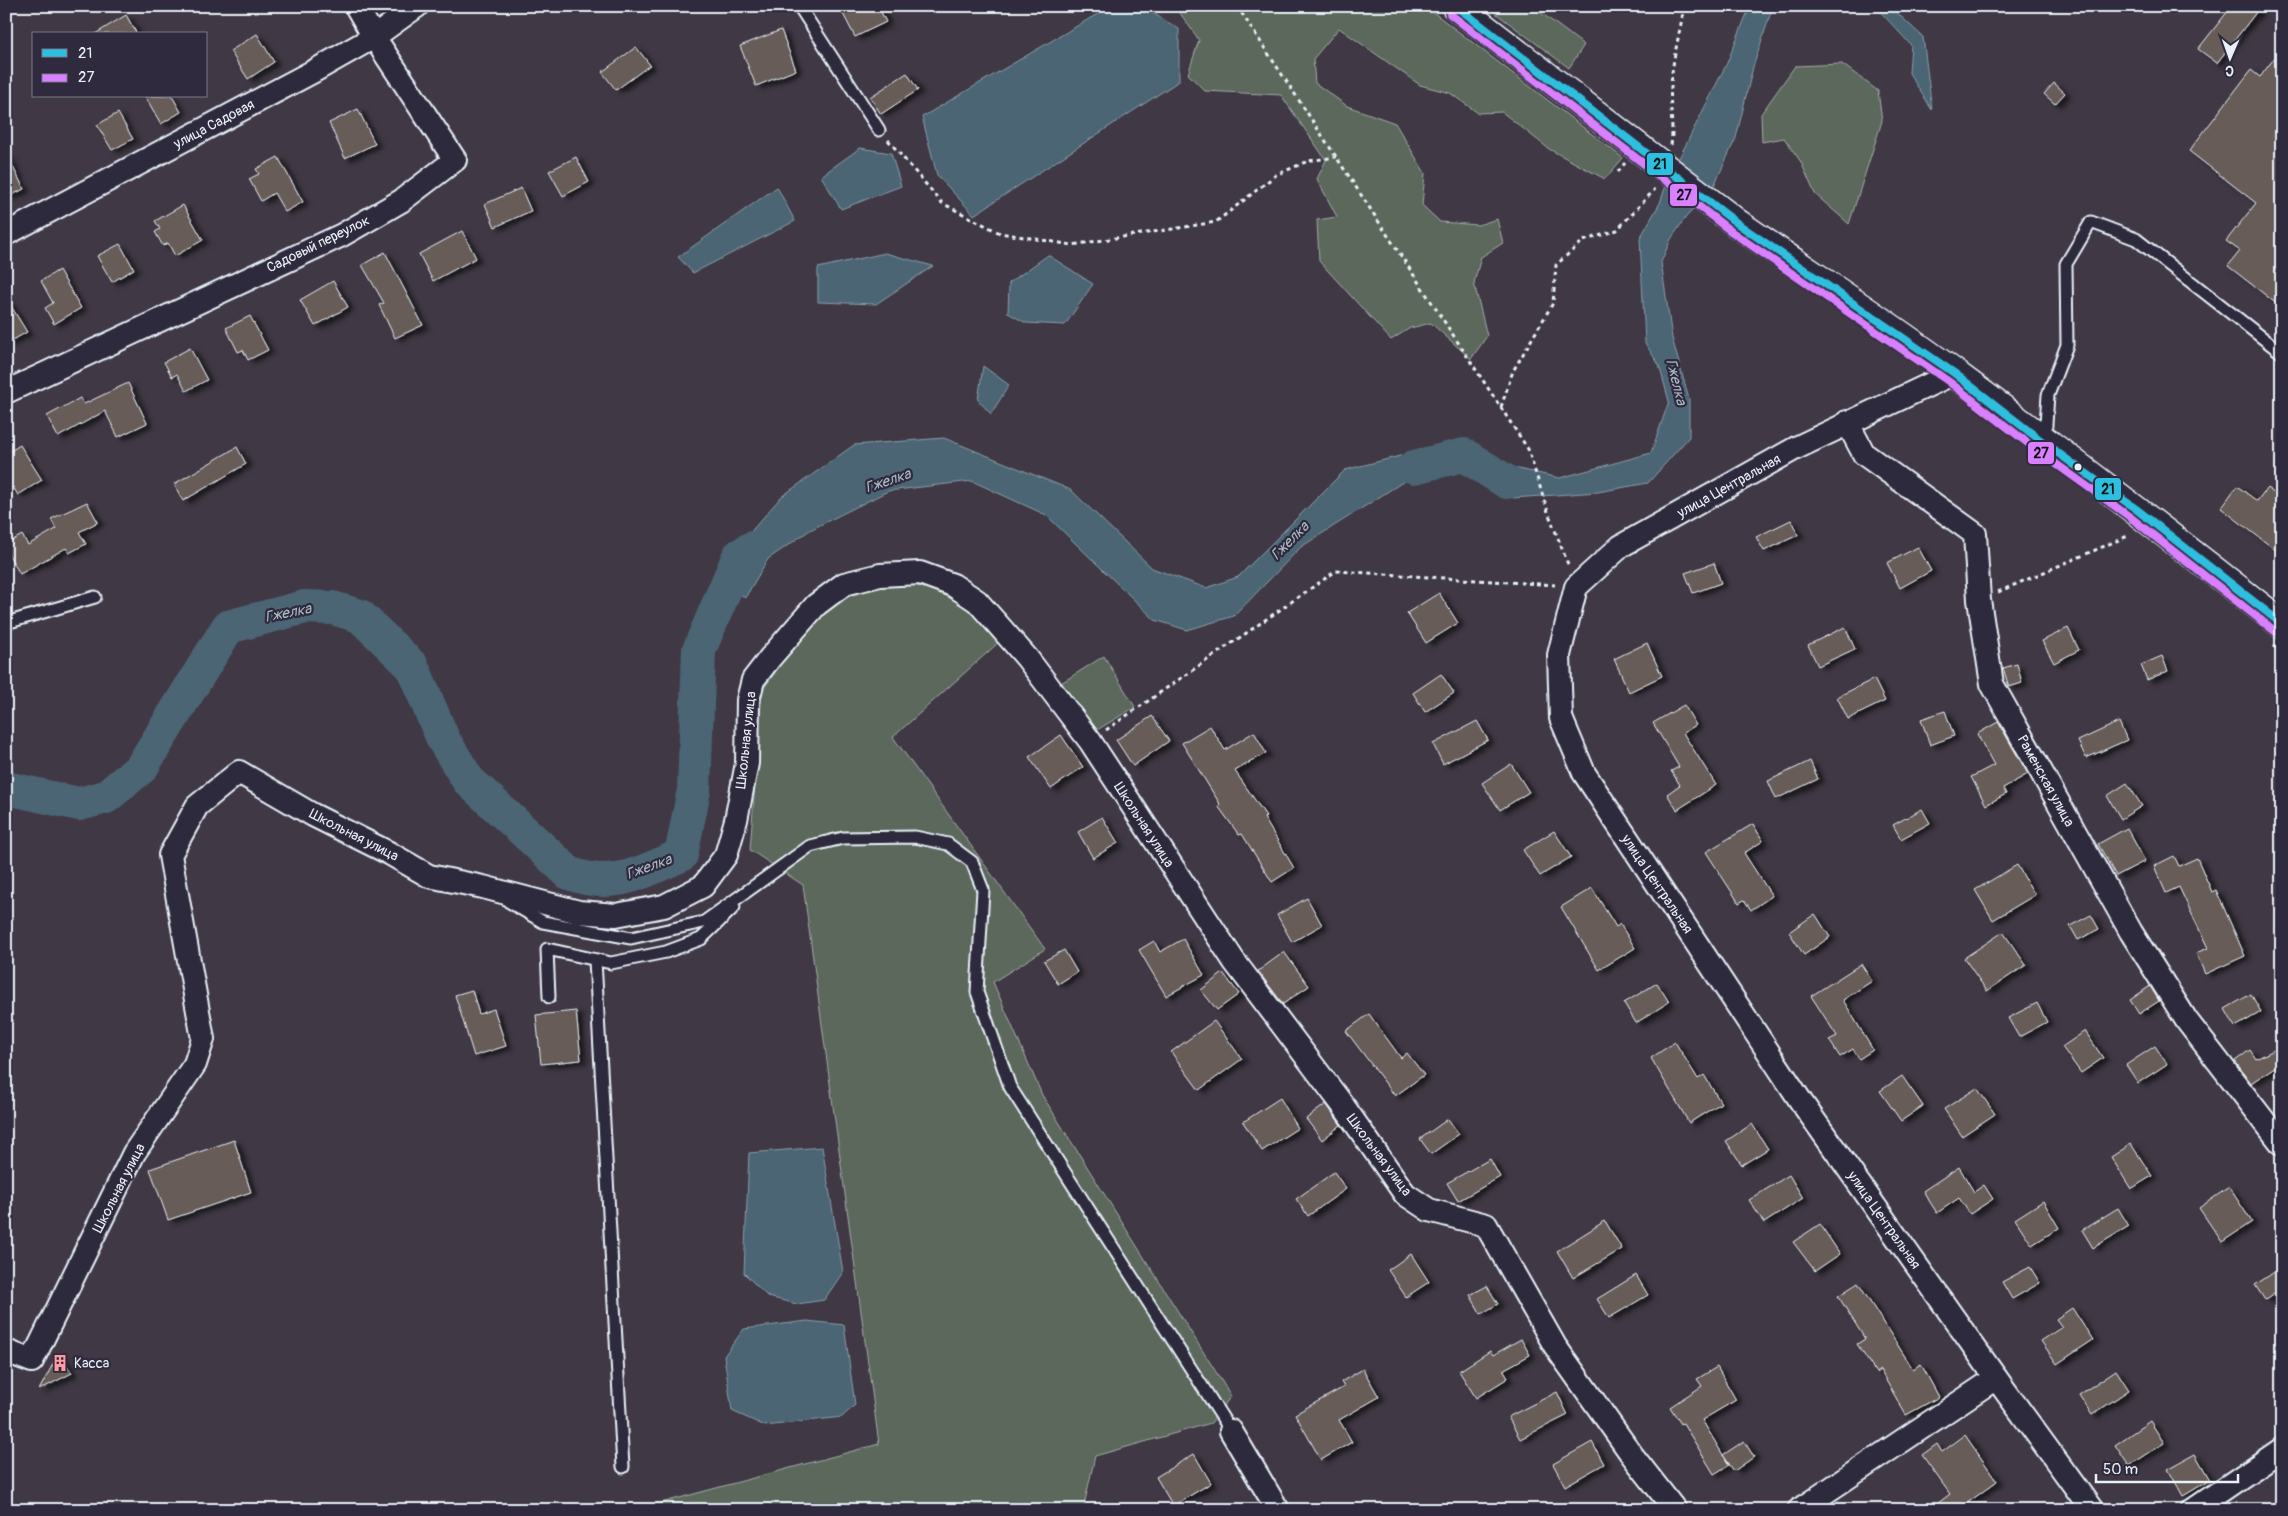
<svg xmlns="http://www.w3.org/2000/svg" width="2288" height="1516" font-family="Pangolin,sans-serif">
  <defs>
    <filter id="shadow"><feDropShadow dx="5.5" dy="3" stdDeviation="2.5" flood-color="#0009"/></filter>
  </defs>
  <rect width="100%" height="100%" fill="#403945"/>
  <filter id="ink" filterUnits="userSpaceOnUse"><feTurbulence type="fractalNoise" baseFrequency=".02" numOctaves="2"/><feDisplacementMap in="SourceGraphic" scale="10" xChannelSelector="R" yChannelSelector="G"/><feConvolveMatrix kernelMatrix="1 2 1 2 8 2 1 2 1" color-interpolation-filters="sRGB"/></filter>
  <g filter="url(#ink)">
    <g fill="#5d675c" stroke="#a2acaa">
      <polygon points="1175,6 1425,6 1623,158 1605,179 1549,149 1502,112 1478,113 1450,93 1420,85 1339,28 1313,59 1315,83 1347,106 1395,123 1425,173 1422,205 1440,222 1478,225 1497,219 1503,243 1481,257 1474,283 1487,336 1471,359 1431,323 1410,328 1391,340 1319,261 1317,220 1337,217 1317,179 1326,160 1281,95 1205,91 1188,74 1199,40"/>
      <polygon points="1486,6 1532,6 1584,45 1569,68"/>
      <polygon points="1842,64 1878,91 1882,121 1849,224 1815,194 1801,162 1784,138 1762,142 1761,114 1795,66"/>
      <polygon points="869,578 953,592 998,643 893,737 1045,949 993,982 1042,1095 1231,1396 1211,1423 1095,1456 1083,1510 635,1510 879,1444 803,885 750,850 762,691 818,611"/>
      <polygon points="1104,656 1135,707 1082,739 1050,690"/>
    </g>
    <g fill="#4c6575" stroke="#8a9da9">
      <polygon points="1111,6 1141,6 1179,29 1179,81 974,215 937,175 922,117"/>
      <polygon points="1750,6 1778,6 1771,12 1753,67 1736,138 1711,192 1686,217 1671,239 1661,262 1672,338 1689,399 1689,437 1648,483 1598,492 1513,498 1475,463 1406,480 1301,547 1234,616 1187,630 1155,620 1046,515 972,481 888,491 810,530 768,559 745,598 715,573 781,497 854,445 944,438 1071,490 1152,568 1206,588 1238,577 1345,470 1427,449 1560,478 1651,453 1669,401 1659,365 1645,343 1640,238 1660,203 1667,182 1727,63"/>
      <polygon points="1875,6 1894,6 1897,13 1923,37 1932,110 1909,73 1911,45"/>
      <polygon points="860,148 891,153 901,186 841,209 821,176"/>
      <polygon points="777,187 795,221 693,273 678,257"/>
      <polygon points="885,253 933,266 876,304 818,302 818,268"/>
      <polygon points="1048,255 1093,284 1065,325 1026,323 1008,313 1009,283"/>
      <polygon points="983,366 1009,385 991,414 978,400"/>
      <polygon points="822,1147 843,1272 824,1300 797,1304 768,1297 744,1273 749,1153"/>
      <polygon points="807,1321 844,1325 855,1405 842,1417 765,1426 732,1411 724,1356 744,1329"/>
    </g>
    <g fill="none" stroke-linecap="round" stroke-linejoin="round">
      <g stroke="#4c6575" stroke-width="34">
        <polyline points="1414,467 1464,455 1507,482"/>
        <path d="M6 790 11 789 79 804 106 797 141 768 228 627 305 607 333 608 360 616 412 666 443 739 468 780 569 873C612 890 641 873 681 855L694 790 699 650 739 556 752 548"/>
      </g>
    </g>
    <g fill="#685c58" stroke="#e8f1f8" filter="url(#shadow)">
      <polygon points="839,6 878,6 886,22 855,37"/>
      <polygon points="2232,6 2261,6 2217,63 2198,49"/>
      <polygon points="126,15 137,34 95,34"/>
      <polygon points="781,30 796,70 756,86 740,46"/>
      <polygon points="257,34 274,62 248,79 230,51"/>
      <polygon points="636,47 650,65 616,90 602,72"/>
      <polygon points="2282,48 2282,308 2228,266 2240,251 2226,241 2256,203 2189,151 2251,70 2260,77"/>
      <polygon points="907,73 918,90 881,114 870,97"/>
      <polygon points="2054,83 2065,93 2055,104 2044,94"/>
      <polygon points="145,96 172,96 181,112 161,124"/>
      <polygon points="358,109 375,144 345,158 329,123"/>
      <polygon points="118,113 133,139 112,150 97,125"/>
      <polygon points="6,153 24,189 6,198"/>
      <polygon points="278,157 303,202 285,212 274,193 261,201 249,179 259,174 256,169"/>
      <polygon points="576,157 589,182 563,196 549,171"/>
      <polygon points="521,188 531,211 495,227 485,204"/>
      <polygon points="183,205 203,240 175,256 168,243 163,246 155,232 160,229 155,221"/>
      <polygon points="462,231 476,258 433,281 419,254"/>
      <polygon points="120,244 134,269 112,282 97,256"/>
      <polygon points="385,252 423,325 395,338 379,305 384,303 362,265"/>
      <polygon points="59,270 81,308 54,324 45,308 53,303 41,281"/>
      <polygon points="333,281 348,307 315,326 300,300"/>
      <polygon points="6,298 27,332 6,344"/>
      <polygon points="250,316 268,350 248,360 243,350 238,352 226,328"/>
      <polygon points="190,348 207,380 186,391 177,374 172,377 164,362"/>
      <polygon points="128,383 147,423 118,437 105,411 58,437 47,416 80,398 84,404"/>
      <polygon points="20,445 42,480 18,495 13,487 6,491 6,454"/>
      <polygon points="237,447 246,464 183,501 174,484"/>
      <polygon points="2237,486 2257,501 2267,488 2282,499 2282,555 2221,508"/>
      <polygon points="87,502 98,522 79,532 86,544 69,553 66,548 20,574 6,550 6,544 22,535 28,545 56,529 51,519"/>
      <polygon points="1791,520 1798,535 1764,551 1756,537"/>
      <polygon points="1918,547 1931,571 1900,588 1887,563"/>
      <polygon points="1714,563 1721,583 1693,593 1685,573"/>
      <polygon points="1439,593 1458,623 1426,643 1407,613"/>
      <polygon points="1845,627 1855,649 1818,666 1808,645"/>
      <polygon points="2068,628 2079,650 2054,663 2042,641"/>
      <polygon points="1647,643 1662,676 1629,692 1614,659"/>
      <polygon points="2162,656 2168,671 2147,680 2141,665"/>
      <polygon points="2017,664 2022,683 2009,687 2003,668"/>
      <polygon points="1441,674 1454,693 1425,712 1413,693"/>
      <polygon points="1874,679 1885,701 1848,719 1837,697"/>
      <polygon points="1684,705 1696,725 1683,733 1716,785 1677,810 1667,794 1680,785 1671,771 1679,767 1653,723"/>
      <polygon points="1945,711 1954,736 1930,745 1921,719"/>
      <polygon points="1152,716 1169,741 1133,766 1116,740"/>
      <polygon points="1477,721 1488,740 1443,764 1433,744"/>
      <polygon points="1998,722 2028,774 2003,788 2006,794 1986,805 1971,777 1994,765 1977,734"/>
      <polygon points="2119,722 2127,740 2086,758 2078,741"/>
      <polygon points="1210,726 1225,750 1254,732 1266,753 1235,771 1266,816 1264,818 1294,868 1272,882 1242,834 1239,835 1218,806 1220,804 1182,743"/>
      <polygon points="1061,735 1083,767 1051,789 1029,757"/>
      <polygon points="1810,761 1818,779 1776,799 1768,781"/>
      <polygon points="1511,764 1529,792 1500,810 1482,783"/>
      <polygon points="2127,783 2142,806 2121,819 2107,796"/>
      <polygon points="1922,809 1930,823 1901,839 1893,825"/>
      <polygon points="1102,817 1118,843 1093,858 1078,832"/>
      <polygon points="1753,824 1763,841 1744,853 1772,896 1751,910 1744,900 1739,903 1706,852"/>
      <polygon points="2127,828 2145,861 2116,876 2098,844"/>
      <polygon points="1554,831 1571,857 1540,876 1523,850"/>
      <polygon points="2174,856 2179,866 2197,858 2212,892 2216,890 2245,956 2205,974 2196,953 2208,948 2179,887 2166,893 2154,866"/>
      <polygon points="2017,865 2035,895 1993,920 1975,890"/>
      <polygon points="1592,888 1616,927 1620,924 1635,948 1599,970 1561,907"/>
      <polygon points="1307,898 1322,925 1292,942 1277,915"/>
      <polygon points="1815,914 1830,937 1804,955 1789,932"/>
      <polygon points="2091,915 2099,929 2078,940 2070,926"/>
      <polygon points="2003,932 2026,965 1987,991 1964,958"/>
      <polygon points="1183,939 1204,975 1166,996 1139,950 1154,941 1160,952"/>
      <polygon points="1064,950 1077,972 1058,984 1044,961"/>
      <polygon points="1284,952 1309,986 1283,1004 1258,971"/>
      <polygon points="1861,964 1872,981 1843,1000 1873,1050 1859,1059 1853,1049 1840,1057 1829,1040 1837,1036 1811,996"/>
      <polygon points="1223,973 1239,994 1217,1010 1201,990"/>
      <polygon points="1657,983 1669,1002 1636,1023 1624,1003"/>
      <polygon points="2150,986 2159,1001 2139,1014 2130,1000"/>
      <polygon points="472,990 479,1014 494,1009 506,1046 474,1056 455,995"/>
      <polygon points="2251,994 2261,1012 2235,1027 2225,1009"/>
      <polygon points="2037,1003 2047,1022 2019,1037 2008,1018"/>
      <polygon points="576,1011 581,1060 541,1064 536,1015"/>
      <polygon points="1369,1014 1401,1058 1407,1053 1424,1075 1395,1096 1346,1031"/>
      <polygon points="1214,1021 1242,1059 1199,1090 1171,1052"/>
      <polygon points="2085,1031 2103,1058 2081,1073 2062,1047"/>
      <polygon points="1675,1042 1698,1079 1704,1075 1721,1103 1689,1123 1651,1058"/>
      <polygon points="2155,1046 2167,1064 2138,1083 2126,1065"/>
      <polygon points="2282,1046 2282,1062 2251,1083 2235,1061 2250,1050 2256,1059"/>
      <polygon points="1902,1076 1923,1106 1901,1121 1880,1091"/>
      <polygon points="1977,1088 1995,1114 1962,1136 1944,1109"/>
      <polygon points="1280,1098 1298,1128 1262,1151 1243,1122"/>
      <polygon points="1326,1104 1341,1125 1322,1140 1306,1119"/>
      <polygon points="1448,1119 1459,1134 1431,1154 1420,1139"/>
      <polygon points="1752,1124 1768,1149 1742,1165 1726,1141"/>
      <polygon points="234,1140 251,1192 168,1220 150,1169"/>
      <polygon points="2131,1144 2152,1176 2131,1189 2111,1157"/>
      <polygon points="1490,1159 1500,1177 1458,1201 1447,1183"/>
      <polygon points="1959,1167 1974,1192 1984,1185 1993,1199 1970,1214 1959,1198 1937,1213 1923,1191"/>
      <polygon points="1334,1172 1346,1189 1308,1216 1296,1199"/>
      <polygon points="1789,1175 1803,1198 1764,1223 1749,1200"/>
      <polygon points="2229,1187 2252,1222 2222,1242 2199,1208"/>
      <polygon points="2043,1201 2059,1228 2032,1245 2015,1219"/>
      <polygon points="2118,1208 2129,1226 2093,1248 2082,1230"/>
      <polygon points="1605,1221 1622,1249 1573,1278 1557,1251"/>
      <polygon points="1820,1224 1840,1254 1815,1271 1793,1242"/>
      <polygon points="1411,1254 1429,1282 1406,1297 1388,1270"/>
      <polygon points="2030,1267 2040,1283 2012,1299 2002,1282"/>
      <polygon points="2282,1267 2282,1289 2265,1300 2255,1285"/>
      <polygon points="1636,1275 1648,1295 1609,1318 1597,1299"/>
      <polygon points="1858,1283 1913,1369 1921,1364 1939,1397 1906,1415 1880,1370 1876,1373 1857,1344 1865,1339 1838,1296"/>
      <polygon points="1487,1286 1498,1304 1481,1314 1470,1295"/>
      <polygon points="2072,1308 2093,1340 2057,1364 2041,1341 2062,1327 2056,1319"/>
      <polygon points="1521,1339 1530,1355 1503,1370 1508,1378 1476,1398 1459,1371 1490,1351 1493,1355"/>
      <polygon points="59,1353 72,1373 39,1390"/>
      <polygon points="1717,1367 1736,1400 1702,1420 1729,1465 1714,1474 1683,1423 1681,1424 1670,1407 1702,1386 1697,1379"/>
      <polygon points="1363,1369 1379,1397 1339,1420 1352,1442 1321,1460 1295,1414 1344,1387 1341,1382"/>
      <polygon points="2116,1370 2129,1390 2092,1415 2079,1395"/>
      <polygon points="1557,1392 1568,1415 1520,1439 1508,1417"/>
      <polygon points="2150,1421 2164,1443 2129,1466 2115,1445"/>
      <polygon points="1965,1435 1997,1481 1958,1510 1929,1510 1950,1494 1922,1455 1937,1444 1942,1452"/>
      <polygon points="1744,1441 1754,1457 1734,1471 1723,1455"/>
      <polygon points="1592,1442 1604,1464 1565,1486 1553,1464"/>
      <polygon points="1194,1454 1211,1483 1173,1506 1156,1477"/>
      <polygon points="2195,1454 2210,1480 2183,1496 2168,1469"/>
    </g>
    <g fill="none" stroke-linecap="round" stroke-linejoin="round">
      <g stroke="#e8f1f8" stroke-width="15">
        <g id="service">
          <polyline points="799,6 879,130"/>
          <polyline points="2045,439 2048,395 2067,345 2066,264 2091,222 2136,239 2282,353"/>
          <polyline points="6,623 95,597"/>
          <polyline points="508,901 543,922 631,938 704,922 810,846 843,838 915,837 948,844 972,862 983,890 977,992 1010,1087 1231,1431"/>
          <polyline points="595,960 623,1467"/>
          <polyline points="549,997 547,949 611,963 666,952 701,939 734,907"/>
        </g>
      </g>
      <g stroke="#e8f1f8" stroke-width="26">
        <g id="minor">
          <polyline points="6,234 314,71 374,37 417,6"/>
          <polyline points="1954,373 1796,448 1621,546 1576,587 1559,655 1561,718 1584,773 1802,1103 1996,1378 2092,1510"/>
          <polyline points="6,392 342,235 401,201 455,160 374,37 356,6"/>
          <polyline points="1847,422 1864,454 1975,534 1979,600 1992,684 2131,932 2187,1021 2282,1144"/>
          <polyline points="6,1351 32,1361 134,1153 195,1064 203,1039 170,855 197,806 239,772 313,815 389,853 429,876 483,887 579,912 616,915 664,906 703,886 726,855 736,820 747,763 748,700 753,680 770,658 816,605 844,584 880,575 920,573 953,585 977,601 1000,627 1027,658 1090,741 1234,961 1342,1104 1405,1194 1429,1210 1486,1225 1555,1346 1632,1455 1675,1510"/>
          <polyline points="1231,1431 1278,1510"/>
          <polyline points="1799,1510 1996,1378"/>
          <polyline points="2193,1510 2282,1449"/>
        </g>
      </g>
      <g stroke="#e8f1f8" stroke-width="31">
        <g id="secondary">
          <polyline points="1456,6 1638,147"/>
          <path d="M1738 224C1810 274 1885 322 1955 374 2065 455 2174 539 2282 624"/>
        </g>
      </g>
      <g stroke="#e8f1f8" stroke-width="3" stroke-dasharray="4 4" stroke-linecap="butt">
        <polyline points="1237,6 1528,449 1548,512 1569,567"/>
        <polyline points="888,140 942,203 1000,233 1072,245 1216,222 1276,175 1308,161 1336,157"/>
        <path d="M1671 145C1674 126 1669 107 1671 87 1672 59 1680 34 1684 6"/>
        <polyline points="1618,172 1625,163"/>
        <polyline points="1501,407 1513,371 1553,303 1556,265 1583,241 1617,230 1655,189"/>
        <polyline points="1998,592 2130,535"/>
        <polyline points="2274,645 2282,655"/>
        <polyline points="1106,730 1336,571 1555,585"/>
      </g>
      <use href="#service" stroke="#2f2a3d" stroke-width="11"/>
      <use href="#minor" stroke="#2f2a3d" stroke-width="22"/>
      <use href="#secondary" stroke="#2f2a3d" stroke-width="28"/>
      <g stroke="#e8f1f8" stroke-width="31" stroke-linecap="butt">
        <polyline id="secondary-bridge" points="1638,147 1738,224"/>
      </g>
      <use href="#secondary-bridge" stroke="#2f2a3d" stroke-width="28"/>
      <g stroke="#2f2a3d" stroke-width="11">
        <polyline id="bus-1" points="1456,6 1738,224 1954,373 2044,443 2136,509 2282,624"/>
      </g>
      <g stroke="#2f2a3d" stroke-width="11">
        <polyline id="bus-2" points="1450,14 1732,232 1948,381 2038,451 2130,517 2276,632"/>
      </g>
      <use href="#bus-1" stroke="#2dbfdf" stroke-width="8"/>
      <use href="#bus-2" stroke="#d880ff" stroke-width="8"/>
    </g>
  </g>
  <defs>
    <g id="building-bare" transform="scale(1.35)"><path d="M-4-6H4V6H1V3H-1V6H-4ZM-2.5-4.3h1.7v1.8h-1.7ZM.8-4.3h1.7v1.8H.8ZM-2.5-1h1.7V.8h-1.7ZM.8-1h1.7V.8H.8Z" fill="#ff9aa2" stroke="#2f2a3d" stroke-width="2.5" paint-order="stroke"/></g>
  </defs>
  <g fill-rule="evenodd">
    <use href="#building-bare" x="60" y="1363"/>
  </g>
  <circle fill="#e8f1f8" stroke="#2f2a3d" stroke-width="2" cx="2078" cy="467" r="4.5"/>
  <g text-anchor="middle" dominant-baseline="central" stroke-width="4.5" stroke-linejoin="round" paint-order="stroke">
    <g font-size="14" fill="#e8f1f8" stroke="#2f2a3d">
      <text transform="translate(214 124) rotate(-28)">улица Садовая</text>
      <text transform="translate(318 244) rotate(-26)">Садовый переулок</text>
      <text transform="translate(1729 486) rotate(-29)">улица Центральная</text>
      <text transform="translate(746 740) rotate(-84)">Школьная улица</text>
      <text transform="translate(2046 781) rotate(61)">Раменская улица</text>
      <text transform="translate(1144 825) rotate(57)">Школьная улица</text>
      <text transform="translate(354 835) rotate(27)">Школьная улица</text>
      <text transform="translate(1657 884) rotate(56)">улица Центральная</text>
      <text transform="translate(1379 1155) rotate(53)">Школьная улица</text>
      <text transform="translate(119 1188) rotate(-63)">Школьная улица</text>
      <text transform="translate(1884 1220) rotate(55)">улица Центральная</text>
    </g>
    <g font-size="14" fill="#e8f1f8" stroke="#2f2a3d" text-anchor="start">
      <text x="74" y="1363">Касса</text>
    </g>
    <g font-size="15" font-style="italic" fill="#aab9c4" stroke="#2f2a3d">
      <text transform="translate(1676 382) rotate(76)">Гжелка</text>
      <text transform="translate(888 481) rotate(-19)">Гжелка</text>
      <text transform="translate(1290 541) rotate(-45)">Гжелка</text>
      <text transform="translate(288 613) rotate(-11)">Гжелка</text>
      <text transform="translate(649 867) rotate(-20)">Гжелка</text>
    </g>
  </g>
  <g stroke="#2f2a3d" stroke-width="2">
    <rect x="1646" y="152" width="28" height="24" rx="5" fill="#2dbfdf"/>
    <rect x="1669" y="183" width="29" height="24" rx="5" fill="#d880ff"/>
    <rect x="2027" y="441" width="28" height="24" rx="5" fill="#d880ff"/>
    <rect x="2094" y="477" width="28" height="24" rx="5" fill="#2dbfdf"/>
  </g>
  <g font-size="14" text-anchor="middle" font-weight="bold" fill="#111">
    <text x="1660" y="169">21</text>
    <text x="1684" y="200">27</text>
    <text x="2041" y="458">27</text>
    <text x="2108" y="494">21</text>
  </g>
  <rect width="2288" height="1516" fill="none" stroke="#2f2a3d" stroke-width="25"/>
  <rect x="12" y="12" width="2263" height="1491" fill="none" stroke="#e8f1f8" stroke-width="2" filter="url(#ink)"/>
  <rect x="32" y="32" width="175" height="65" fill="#2f2a3d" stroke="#797a88"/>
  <rect x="42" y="49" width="25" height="8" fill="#2dbfdf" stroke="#797a88"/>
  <text x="78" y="58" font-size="15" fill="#e8f1f8">21</text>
  <rect x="42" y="74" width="25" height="8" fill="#d880ff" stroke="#797a88"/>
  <text x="78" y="82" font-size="15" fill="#e8f1f8">27</text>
  <g transform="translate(2230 58) rotate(182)" stroke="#2f2a3d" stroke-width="4" paint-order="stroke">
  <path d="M0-4L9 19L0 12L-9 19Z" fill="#e8f1f8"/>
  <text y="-8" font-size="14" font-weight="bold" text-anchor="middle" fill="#e8f1f8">С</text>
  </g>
  <path d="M2096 1474v8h142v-8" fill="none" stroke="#e8f1f8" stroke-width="2.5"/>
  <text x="2103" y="1474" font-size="15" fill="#e8f1f8" stroke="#2f2a3d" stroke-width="4" paint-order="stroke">50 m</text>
</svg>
